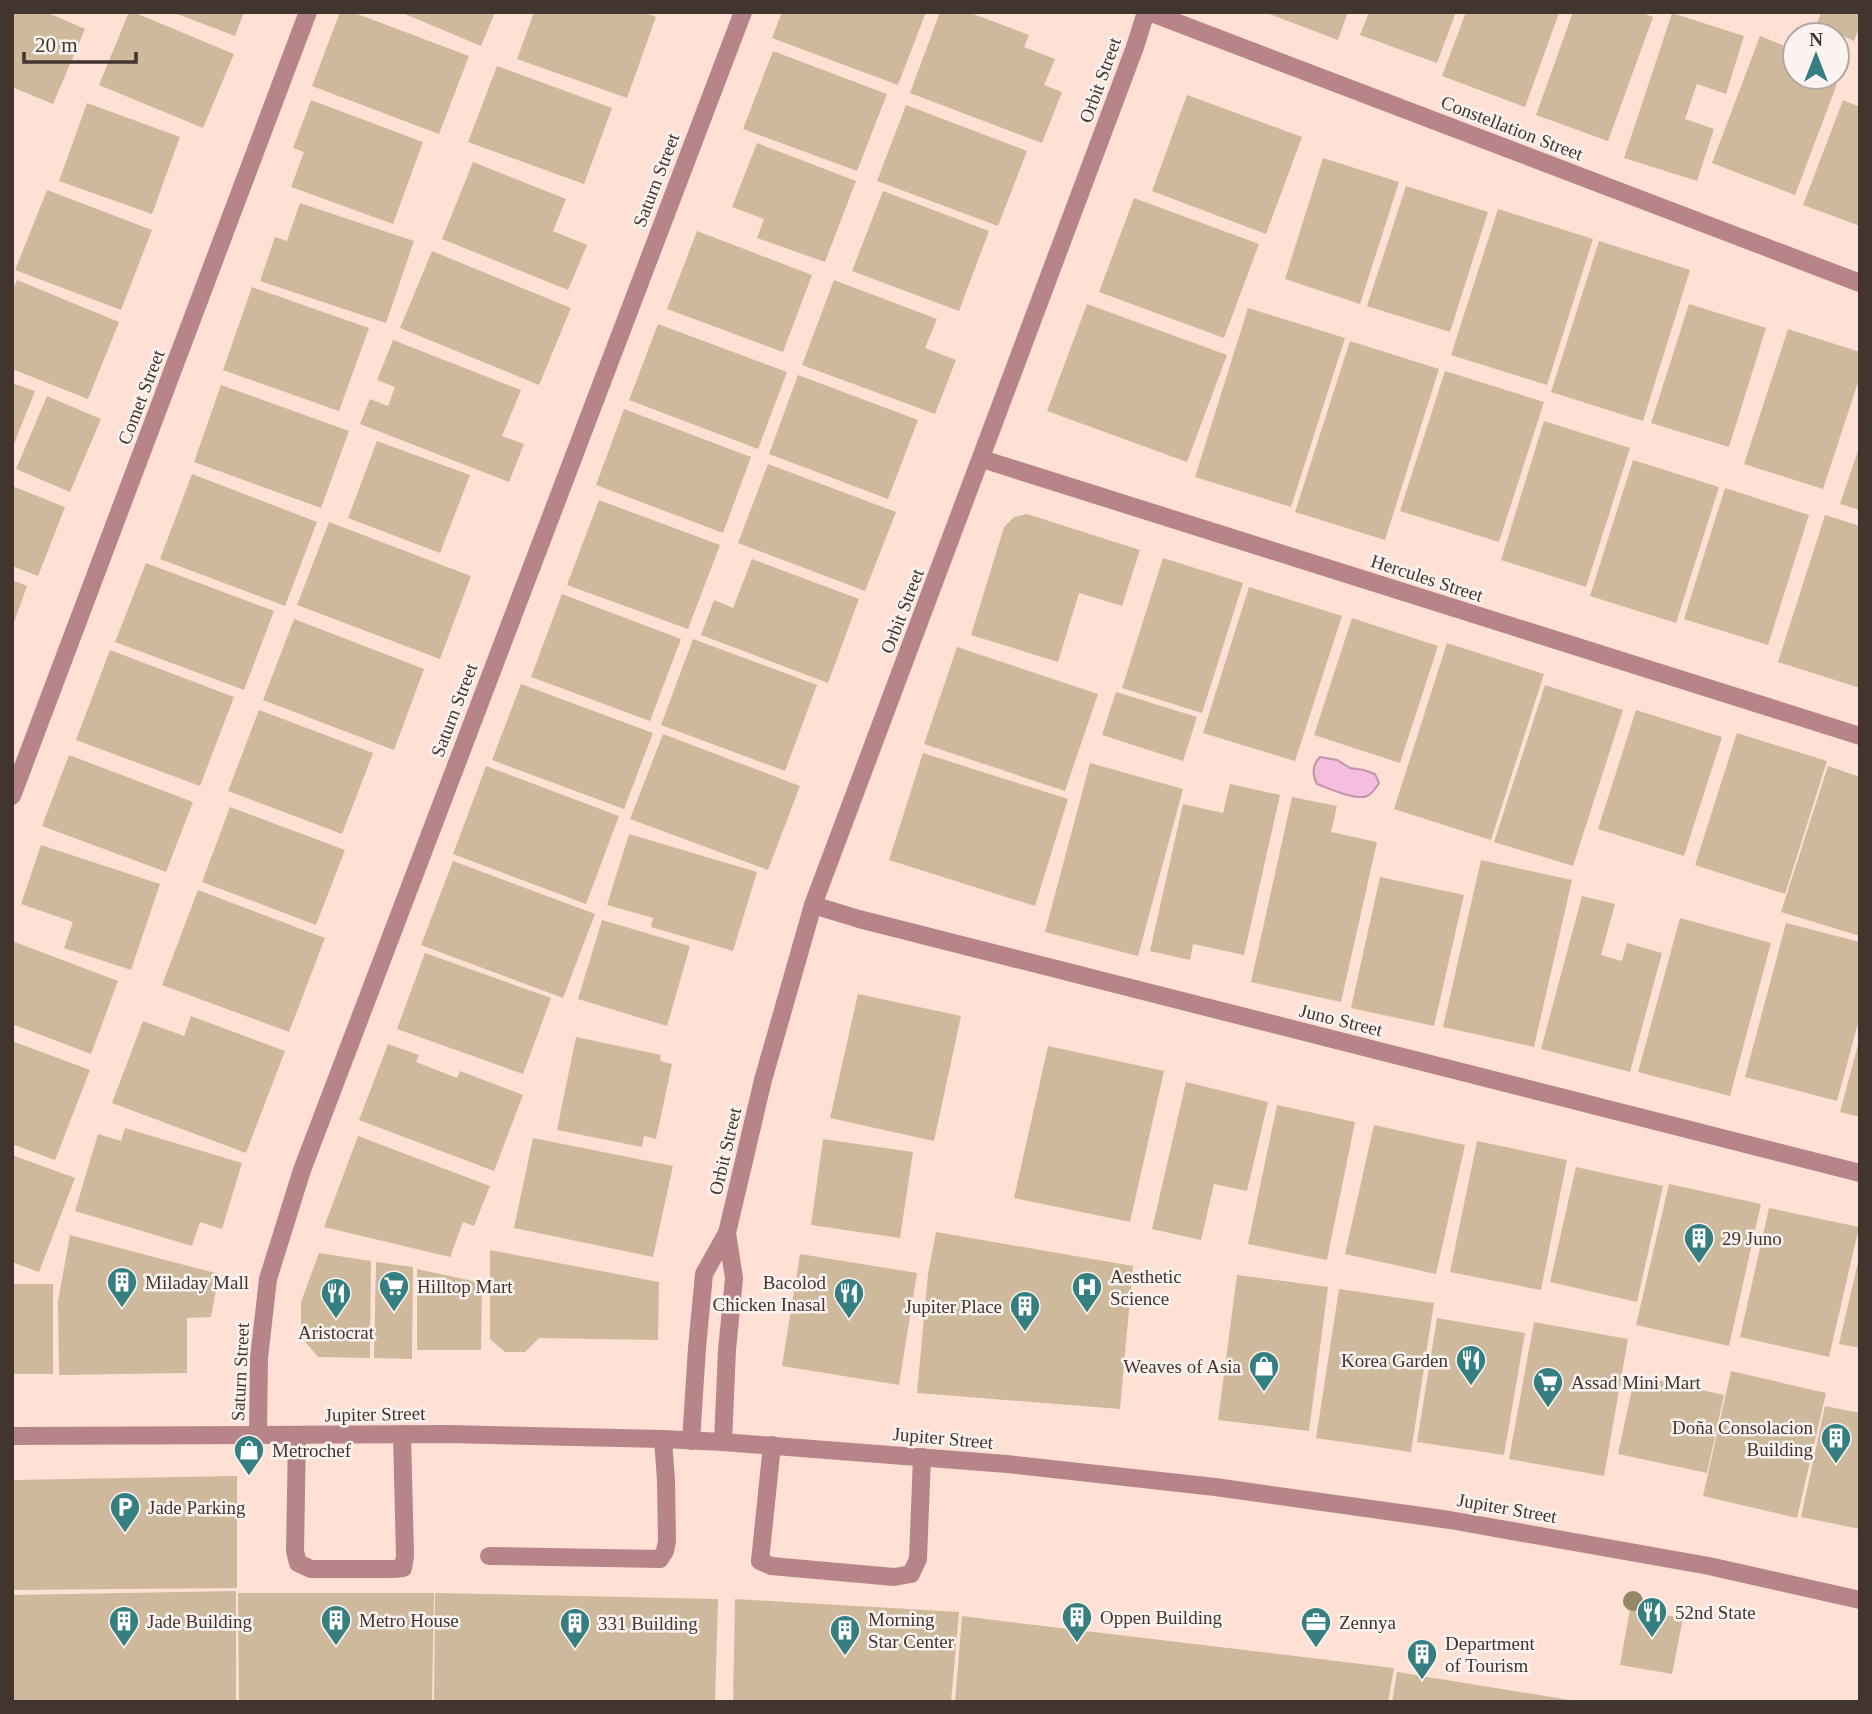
<svg xmlns="http://www.w3.org/2000/svg" width="1872" height="1714" font-family="'Times New Roman',serif">
  <rect width="100%" height="100%" fill="#fee1d4"/>
  <path fill="#f5bdde" stroke="#bf94a9" stroke-width="2" d="M1320 757 1337 760 1350 768 1364 770 1375 774 1379 783C1376 788 1372 794 1367 796 1356 801 1328 788 1317 784 1312 774 1312 765 1320 757Z"/>
  <g fill="#cfb99c">
    <polygon points="12,12 46,12 85,29 53,104 12,87"/>
    <polygon points="129,12 133,12 234,54 203,128 99,85"/>
    <polygon points="172,12 244,12 235,36"/>
    <polygon points="340,12 352,12 469,56 439,134 312,86"/>
    <polygon points="400,12 495,12 481,46"/>
    <polygon points="534,12 643,12 656,17 627,98 517,59"/>
    <polygon points="782,12 926,12 898,85 772,38"/>
    <polygon points="940,12 968,12 1029,35 1024,47 1055,59 1044,85 1062,92 1042,143 910,93"/>
    <polygon points="1264,12 1348,12 1338,40"/>
    <polygon points="1369,12 1456,12 1437,63 1360,35"/>
    <polygon points="1466,12 1559,13 1525,107 1442,76"/>
    <polygon points="1573,12 1640,12 1653,17 1608,141 1536,115"/>
    <polygon points="1821,12 1860,12 1860,25 1854,41 1817,24"/>
    <polygon points="1672,13 1744,36 1726,94 1697,84 1685,119 1714,129 1697,181 1624,158"/>
    <polygon points="1760,36 1795,50 1795,61 1792,67 1795,68 1795,77 1818,77 1837,84 1795,195 1712,163"/>
    <polygon points="773,51 887,94 857,171 743,129"/>
    <polygon points="497,66 612,108 584,184 468,142"/>
    <polygon points="1187,95 1302,137 1266,234 1152,191"/>
    <polygon points="311,100 423,142 393,224 291,187 304,152 293,148"/>
    <polygon points="1843,100 1860,107 1860,226 1803,205"/>
    <polygon points="87,103 180,137 152,214 59,181"/>
    <polygon points="906,105 1027,151 998,226 877,181"/>
    <polygon points="757,143 856,181 825,262 757,238 764,219 732,207"/>
    <polygon points="1323,158 1399,182 1360,304 1285,279"/>
    <polygon points="473,162 566,199 553,231 587,245 568,290 442,239"/>
    <polygon points="1406,186 1488,212 1450,332 1367,306"/>
    <polygon points="47,190 152,230 121,310 15,270"/>
    <polygon points="883,191 989,231 959,311 852,271"/>
    <polygon points="1134,198 1259,244 1224,338 1099,292"/>
    <polygon points="300,203 414,241 386,323 260,281 275,237 287,241"/>
    <polygon points="1498,209 1593,239 1547,385 1451,355"/>
    <polygon points="697,231 812,275 783,352 667,309"/>
    <polygon points="1599,241 1690,270 1643,421 1551,392"/>
    <polygon points="432,251 571,308 539,385 400,328"/>
    <polygon points="17,280 119,322 88,399 12,369 12,292"/>
    <polygon points="834,280 937,319 925,348 956,360 935,414 802,365"/>
    <polygon points="252,287 369,328 339,411 223,370"/>
    <polygon points="1087,304 1227,355 1187,462 1047,411"/>
    <polygon points="1689,304 1766,328 1729,447 1651,423"/>
    <polygon points="1248,308 1345,338 1291,507 1195,477"/>
    <polygon points="658,324 787,372 758,449 629,400"/>
    <polygon points="1788,329 1860,352 1860,376 1823,489 1744,464"/>
    <polygon points="393,340 521,390 502,436 524,444 509,482 360,424 370,399 388,406 395,387 377,380"/>
    <polygon points="1350,341 1439,369 1385,540 1295,512"/>
    <polygon points="1445,371 1544,402 1499,542 1400,511"/>
    <polygon points="798,375 918,420 888,499 769,454"/>
    <polygon points="12,383 35,391 12,449"/>
    <polygon points="221,385 349,431 321,508 194,462"/>
    <polygon points="47,396 101,419 70,492 16,469"/>
    <polygon points="624,409 751,457 723,533 596,485"/>
    <polygon points="1544,421 1630,448 1586,587 1501,560"/>
    <polygon points="377,441 470,475 440,553 348,518"/>
    <polygon points="1860,445 1860,510 1840,504"/>
    <polygon points="1633,460 1719,487 1676,623 1590,596"/>
    <polygon points="768,464 896,512 865,591 738,543"/>
    <polygon points="192,474 317,522 285,606 160,559"/>
    <polygon points="12,486 65,507 38,576 12,566"/>
    <polygon points="1725,488 1809,515 1768,645 1684,619"/>
    <polygon points="599,500 720,545 688,629 567,585"/>
    <polygon points="1027,514 1140,550 1122,606 1079,593 1058,662 971,635 1004,527 1014,517"/>
    <polygon points="1825,515 1860,526 1860,688 1778,662"/>
    <polygon points="329,522 471,576 440,659 297,605"/>
    <polygon points="1163,558 1243,583 1202,713 1122,688"/>
    <polygon points="752,559 859,599 828,683 701,635 714,600 733,608"/>
    <polygon points="146,563 274,611 244,690 115,642"/>
    <polygon points="12,580 27,586 13,625 12,625"/>
    <polygon points="1249,587 1342,616 1295,761 1203,733"/>
    <polygon points="562,594 681,639 650,721 531,677"/>
    <polygon points="1352,618 1438,646 1400,763 1314,735"/>
    <polygon points="294,619 424,669 394,750 263,700"/>
    <polygon points="693,639 817,685 785,771 661,725"/>
    <polygon points="1447,643 1544,674 1491,840 1394,809"/>
    <polygon points="957,647 1098,694 1065,791 924,744"/>
    <polygon points="110,650 234,697 200,786 76,740"/>
    <polygon points="521,684 653,733 624,809 492,760"/>
    <polygon points="1545,685 1623,710 1573,866 1494,842"/>
    <polygon points="1116,692 1197,717 1183,761 1102,735"/>
    <polygon points="259,710 373,753 342,834 228,791"/>
    <polygon points="1636,710 1722,737 1684,856 1598,829"/>
    <polygon points="1737,733 1827,761 1785,894 1695,865"/>
    <polygon points="663,734 800,786 768,870 630,819"/>
    <polygon points="923,753 1068,799 1035,906 889,860"/>
    <polygon points="69,755 193,802 166,872 42,826"/>
    <polygon points="1090,763 1183,789 1138,956 1045,932"/>
    <polygon points="486,766 619,816 586,904 453,854"/>
    <polygon points="1828,766 1860,777 1860,936 1781,912"/>
    <polygon points="1230,784 1280,795 1244,955 1193,944 1190,960 1150,951 1183,804 1223,813"/>
    <polygon points="1292,797 1337,806 1331,832 1377,842 1341,1002 1251,982"/>
    <polygon points="230,807 345,850 316,925 202,882"/>
    <polygon points="629,834 757,872 733,951 651,927 653,918 607,905"/>
    <polygon points="41,845 160,884 131,970 64,948 73,922 21,904"/>
    <polygon points="1481,860 1572,880 1534,1047 1443,1027"/>
    <polygon points="453,861 595,914 563,998 421,945"/>
    <polygon points="1380,877 1464,895 1434,1026 1351,1008"/>
    <polygon points="198,890 325,938 289,1032 162,985"/>
    <polygon points="1582,896 1615,904 1601,955 1622,961 1627,943 1662,953 1630,1072 1541,1049"/>
    <polygon points="1680,918 1771,943 1730,1096 1638,1072"/>
    <polygon points="602,920 690,946 667,1026 578,999"/>
    <polygon points="1786,923 1860,942 1860,1016 1837,1101 1745,1077"/>
    <polygon points="12,941 118,981 91,1054 12,1024"/>
    <polygon points="425,953 551,998 523,1074 397,1029"/>
    <polygon points="858,994 961,1016 934,1141 830,1118"/>
    <polygon points="191,1016 285,1051 246,1153 112,1103 143,1021 184,1036"/>
    <polygon points="576,1037 661,1055 660,1061 672,1064 656,1139 644,1136 642,1147 557,1130"/>
    <polygon points="12,1041 90,1070 55,1160 12,1144"/>
    <polygon points="1859,1041 1860,1041 1860,1117 1840,1112"/>
    <polygon points="388,1044 419,1055 416,1062 457,1078 460,1071 523,1095 494,1171 359,1120"/>
    <polygon points="1048,1046 1164,1071 1130,1222 1014,1198"/>
    <polygon points="1186,1082 1268,1102 1247,1191 1214,1184 1201,1240 1152,1229"/>
    <polygon points="1277,1105 1355,1122 1327,1260 1248,1244"/>
    <polygon points="1374,1125 1465,1145 1436,1274 1345,1254"/>
    <polygon points="125,1128 242,1163 222,1229 200,1222 192,1246 75,1211 98,1134 121,1141"/>
    <polygon points="358,1136 490,1186 474,1226 463,1222 450,1257 324,1227"/>
    <polygon points="533,1138 673,1166 653,1257 514,1228"/>
    <polygon points="823,1139 913,1152 900,1238 811,1225"/>
    <polygon points="1477,1141 1567,1160 1541,1290 1450,1272"/>
    <polygon points="12,1155 75,1178 39,1272 12,1262"/>
    <polygon points="1576,1167 1663,1186 1637,1302 1550,1282"/>
    <polygon points="1669,1184 1761,1204 1729,1346 1636,1325"/>
    <polygon points="1769,1208 1859,1227 1829,1357 1740,1337"/>
    <polygon points="936,1232 1133,1266 1120,1409 917,1393 928,1274"/>
    <polygon points="70,1235 219,1274 211,1317 187,1318 187,1373 59,1375 58,1301"/>
    <polygon points="490,1250 659,1282 658,1340 539,1338 525,1352 505,1352 490,1339"/>
    <polygon points="319,1253 371,1261 370,1358 318,1357 301,1337 301,1302"/>
    <polygon points="800,1254 917,1273 899,1385 782,1366"/>
    <polygon points="1859,1258 1860,1258 1860,1348 1839,1344"/>
    <polygon points="376,1262 413,1267 412,1359 374,1358"/>
    <polygon points="417,1269 482,1283 481,1350 417,1350"/>
    <polygon points="1237,1275 1328,1287 1309,1431 1218,1420"/>
    <rect x="12" y="1284" width="41" height="90"/>
    <polygon points="1339,1289 1434,1303 1411,1452 1316,1438"/>
    <polygon points="1437,1318 1525,1333 1504,1455 1417,1442"/>
    <polygon points="1534,1322 1628,1339 1604,1476 1509,1459"/>
    <polygon points="1731,1371 1826,1393 1797,1518 1703,1496"/>
    <polygon points="1635,1375 1724,1395 1707,1473 1618,1454"/>
    <polygon points="1825,1406 1860,1413 1860,1529 1801,1517"/>
    <polygon points="237,1476 237,1588 12,1590 12,1480"/>
    <polygon points="236,1591 236,1702 12,1702 12,1595"/>
    <polygon points="238,1593 434,1593 432,1702 239,1702"/>
    <polygon points="435,1593 718,1599 715,1702 434,1702"/>
    <polygon points="735,1599 959,1612 951,1702 733,1702"/>
    <polygon points="1630,1609 1683,1618 1672,1674 1620,1665"/>
    <polygon points="962,1616 994,1620 1394,1668 1388,1702 955,1702"/>
    <polygon points="1397,1672 1570,1700 1570,1702 1392,1702"/>
  </g>
  <g fill="none" stroke-linecap="round" stroke-linejoin="round">
    <g stroke="#b78589" stroke-width="18">
      <polyline points="1149,12 1860,283"/>
      <polyline points="982,459 1860,736"/>
      <polyline points="12,796 308,12"/>
      <polyline points="813,905 859,919 1860,1173"/>
      <polyline points="258,1435 259,1358 268,1279 302,1170 743,12"/>
      <polyline points="12,1436 448,1434 663,1439 723,1442 1007,1464 1215,1487 1450,1520 1709,1566 1860,1600"/>
      <polyline points="297,1436 295,1551 298,1563 311,1569 393,1569 403,1568 405,1556 402,1434"/>
      <polyline points="691,1441 697,1348 704,1274 727,1233 763,1080 813,905 1135,47 1146,12"/>
      <polyline points="723,1442 727,1350 734,1278 727,1233"/>
      <polyline points="772,1445 760,1561 771,1566 894,1577 911,1574 918,1559 922,1457"/>
      <polyline points="489,1556 660,1559 665,1551 667,1541 666,1480 663,1439"/>
    </g>
  </g>
  <circle fill="#948666" cx="1633" cy="1601" r="10"/>
  <defs>
    <g id="building-pin" transform="scale(1.575)"><path d="M0 17L-7.5 6A9.5 9.5 0 1 1 7.5 6Z" fill="#367f81" stroke="#fbf3f0"/><path d="M-4-6H4V6H1V3H-1V6H-4ZM-2.5-4.3h1.7v1.8h-1.7ZM.8-4.3h1.7v1.8H.8ZM-2.5-1h1.7V.8h-1.7ZM.8-1h1.7V.8H.8Z" fill="#fff"/></g>
    <g id="supermarket-pin" transform="scale(1.575)"><path d="M0 17L-7.5 6A9.5 9.5 0 1 1 7.5 6Z" fill="#367f81" stroke="#fbf3f0"/><path d="M-6-5.5h2.5l.6 2H6L4.5 2H-2.5L-4.4-4H-6ZM-1.5 3.2a1.3 1.3 0 1 0 .1 0ZM3 3.2a1.3 1.3 0 1 0 .1 0Z" fill="#fff"/></g>
    <g id="hospital-pin" transform="scale(1.575)"><path d="M0 17L-7.5 6A9.5 9.5 0 1 1 7.5 6Z" fill="#367f81" stroke="#fbf3f0"/><path d="M-5-5h3v3.5h4V-5h3V5h-3V1.5h-4V5h-3Z" fill="#fff"/></g>
    <g id="restaurant-pin" transform="scale(1.575)"><path d="M0 17L-7.5 6A9.5 9.5 0 1 1 7.5 6Z" fill="#367f81" stroke="#fbf3f0"/><path d="M-5-6h1v4h1v-4h1v4h1v-4h1v5L-1.5 .5V6h-2V.5L-5-1ZM5-6V6H3V1.5H1.5Q1.5-4 5-6Z" fill="#fff"/></g>
    <g id="shop-pin" transform="scale(1.575)"><path d="M0 17L-7.5 6A9.5 9.5 0 1 1 7.5 6Z" fill="#367f81" stroke="#fbf3f0"/><path d="M-5-2.5h2.3a2.7 3.5 0 0 1 5.4 0H5L5.5 6h-11ZM-1.5-2.5h3a1.5 2.3 0 0 0-3 0Z" fill="#fff"/></g>
    <g id="parking-pin" transform="scale(1.575)"><path d="M0 17L-7.5 6A9.5 9.5 0 1 1 7.5 6Z" fill="#367f81" stroke="#fbf3f0"/><path d="M-3.5-5.5H1a3.5 3.5 0 0 1 0 7H-1V5.5H-3.5ZM-1-3.4V-.6H.8a1.4 1.4 0 0 0 0-2.8Z" fill="#fff"/></g>
    <g id="office-pin" transform="scale(1.575)"><path d="M0 17L-7.5 6A9.5 9.5 0 1 1 7.5 6Z" fill="#367f81" stroke="#fbf3f0"/><path d="M-6-3h4V-5.5h4V-3h4V5H-6ZM-1-4.5V-3h2v-1.5ZM-6 0V1H6V0Z" fill="#fff"/></g>
  </defs>
  <g fill-rule="evenodd">
    <use href="#building-pin" x="1699" y="1238"/>
    <use href="#building-pin" x="122" y="1282"/>
    <use href="#supermarket-pin" x="394" y="1286"/>
    <use href="#hospital-pin" x="1087" y="1287"/>
    <use href="#restaurant-pin" x="336" y="1293"/>
    <use href="#restaurant-pin" x="849" y="1293"/>
    <use href="#building-pin" x="1025" y="1306"/>
    <use href="#restaurant-pin" x="1471" y="1360"/>
    <use href="#shop-pin" x="1264" y="1366"/>
    <use href="#supermarket-pin" x="1548" y="1382"/>
    <use href="#building-pin" x="1836" y="1438"/>
    <use href="#shop-pin" x="249" y="1450"/>
    <use href="#parking-pin" x="125" y="1507"/>
    <use href="#restaurant-pin" x="1652" y="1612"/>
    <use href="#building-pin" x="1077" y="1617"/>
    <use href="#building-pin" x="336" y="1620"/>
    <use href="#building-pin" x="124" y="1621"/>
    <use href="#office-pin" x="1316" y="1622"/>
    <use href="#building-pin" x="575" y="1623"/>
    <use href="#building-pin" x="845" y="1630"/>
    <use href="#building-pin" x="1422" y="1654"/>
  </g>
  <g text-anchor="middle" dominant-baseline="central" stroke-width="5" stroke-linejoin="round" paint-order="stroke">
    <g font-size="19" fill="#42342e" stroke="#fbf3f0">
      <text transform="translate(1100 80) rotate(-70)">Orbit Street</text>
      <text transform="translate(1512 128) rotate(21)">Constellation Street</text>
      <text transform="translate(656 180) rotate(-69)">Saturn Street</text>
      <text transform="translate(141 397) rotate(-69)">Comet Street</text>
      <text transform="translate(1427 578) rotate(18)">Hercules Street</text>
      <text transform="translate(902 611) rotate(-69)">Orbit Street</text>
      <text transform="translate(454 710) rotate(-69)">Saturn Street</text>
      <text transform="translate(1341 1020) rotate(14)">Juno Street</text>
      <text transform="translate(725 1151) rotate(-77)">Orbit Street</text>
      <text transform="translate(240 1372) rotate(-87)">Saturn Street</text>
      <text transform="translate(375 1414) rotate(-1)">Jupiter Street</text>
      <text transform="translate(943 1438) rotate(5)">Jupiter Street</text>
      <text transform="translate(1507 1508) rotate(10)">Jupiter Street</text>
    </g>
    <g font-size="19" fill="#42342e" stroke="#fbf3f0" text-anchor="start">
      <text x="1722" y="1238">29 Juno</text>
      <text x="1110" y="1276">Aesthetic<tspan x="1110" dy="22">Science</tspan></text>
      <text x="145" y="1282">Miladay Mall</text>
      <text x="826" y="1282" text-anchor="end">Bacolod<tspan x="826" dy="22">Chicken Inasal</tspan></text>
      <text x="417" y="1286">Hilltop Mart</text>
      <text x="1002" y="1306" text-anchor="end">Jupiter Place</text>
      <text x="336" y="1332" text-anchor="middle">Aristocrat</text>
      <text x="1448" y="1360" text-anchor="end">Korea Garden</text>
      <text x="1241" y="1366" text-anchor="end">Weaves of Asia</text>
      <text x="1571" y="1382">Assad Mini Mart</text>
      <text x="1813" y="1427" text-anchor="end">Doña Consolacion<tspan x="1813" dy="22">Building</tspan></text>
      <text x="272" y="1450">Metrochef</text>
      <text x="148" y="1507">Jade Parking</text>
      <text x="1675" y="1612">52nd State</text>
      <text x="1100" y="1617">Oppen Building</text>
      <text x="868" y="1619">Morning<tspan x="868" dy="22">Star Center</tspan></text>
      <text x="359" y="1620">Metro House</text>
      <text x="147" y="1621">Jade Building</text>
      <text x="1339" y="1622">Zennya</text>
      <text x="598" y="1623">331 Building</text>
      <text x="1445" y="1643">Department<tspan x="1445" dy="22">of Tourism</tspan></text>
    </g>
  </g>
  <rect width="1872" height="1714" fill="none" stroke="#42342e" stroke-width="28"/>
  <g transform="translate(1816 56)"><circle r="33" fill="#fbf3f0" stroke="#b1a7a2" stroke-width="2"/>
  <path d="M0-5L12 26L0 18L-12 26Z" fill="#367f81"/>
  <text y="-10" font-size="19" font-weight="bold" text-anchor="middle" fill="#42342e">N</text>
  </g>
  <path d="M24 52v10h112v-10" fill="none" stroke="#42342e" stroke-width="3.5"/>
  <text x="35" y="52" font-size="21" fill="#42342e" stroke="#fbf3f0" stroke-width="5" paint-order="stroke">20 m</text>
</svg>
